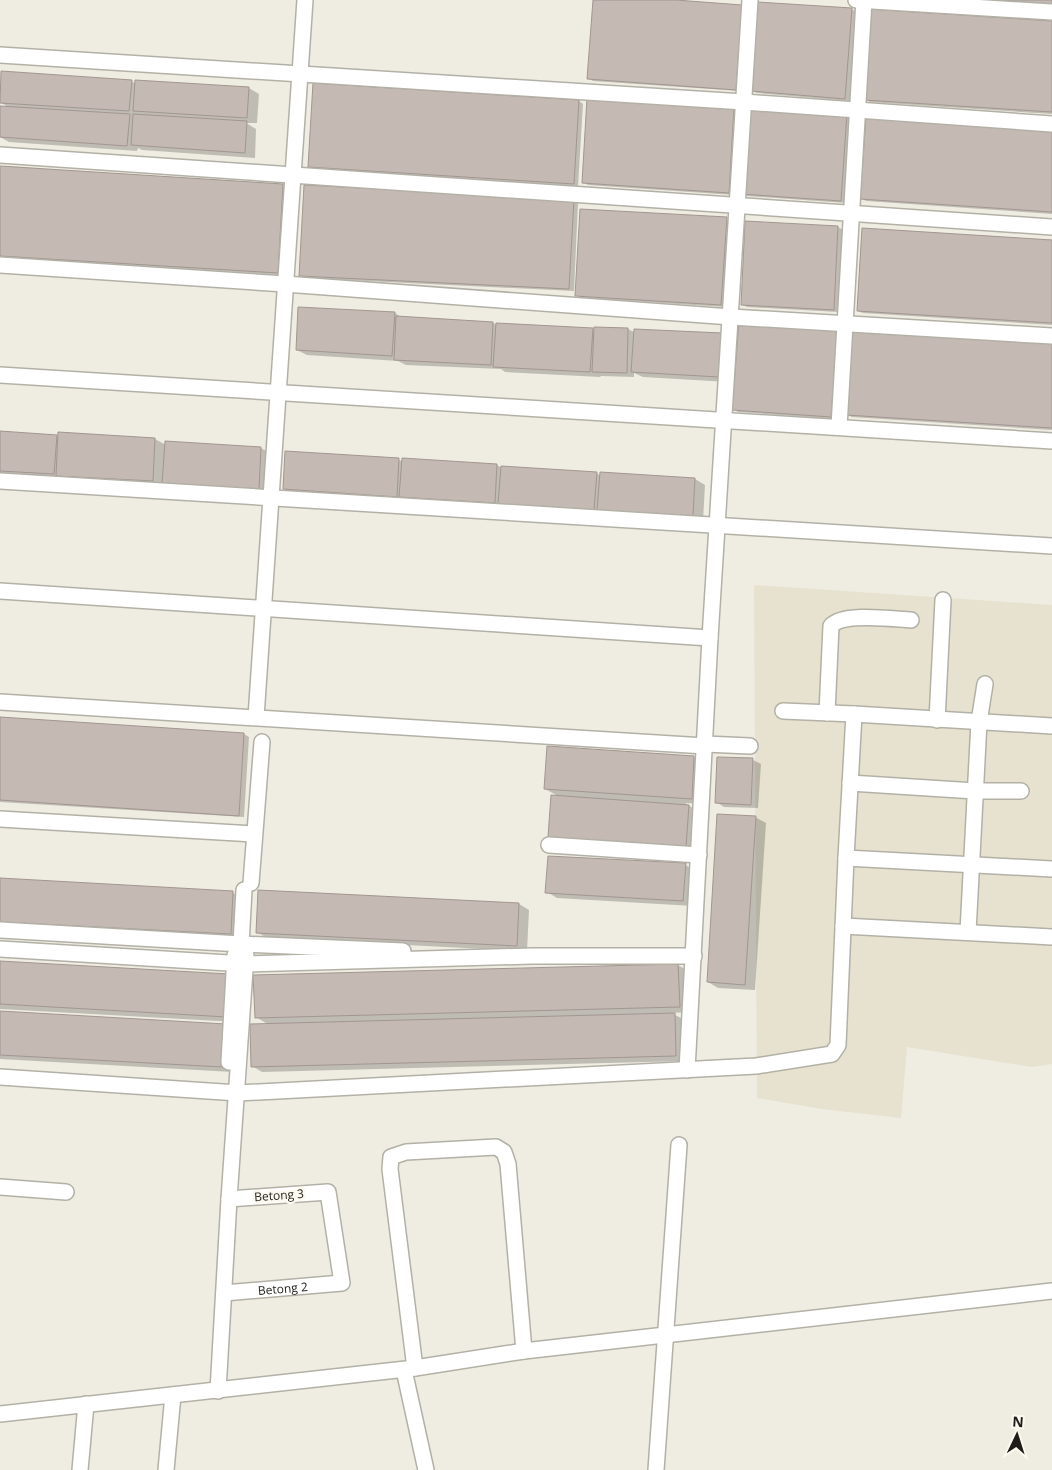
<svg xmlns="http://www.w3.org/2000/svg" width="1052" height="1470" font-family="'Open Sans',sans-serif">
  <rect width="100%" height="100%" fill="#efece1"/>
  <polygon fill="#e6e2cf" points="754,585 1052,605 1052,1064 1032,1067 907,1047 901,1118 822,1109 757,1098"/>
  <g fill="#0003">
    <polygon points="594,0 658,0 741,6 746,9 740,91 593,81 588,78"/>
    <polygon points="965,0 1052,0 1052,6"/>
    <polygon points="852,9 856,12 850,101 757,93 752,91"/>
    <polygon points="1052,22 1052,114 870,102 865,99"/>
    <polygon points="131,81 136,84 136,81 249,88 259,94 257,123 246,123 256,129 255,158 142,150 138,148 137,151 9,142 0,137 0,107 10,108 0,102"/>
    <polygon points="579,101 583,104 578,186 314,169 309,166"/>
    <polygon points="734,109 739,111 734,195 588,185 583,182"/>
    <polygon points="847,115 851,117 846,203 747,196 742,194"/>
    <polygon points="1052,132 1052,214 866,201 861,198"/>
    <polygon points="0,167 283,185 288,188 282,275 0,257"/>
    <polygon points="574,200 578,203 574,291 305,278 300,275"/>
    <polygon points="726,219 731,221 726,307 581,298 576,295"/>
    <polygon points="838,227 843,230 838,312 747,307 742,304"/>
    <polygon points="1052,241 1052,325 863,313 858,311"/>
    <polygon points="395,313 402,318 493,323 497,325 595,331 595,328 628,329 729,382 643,377 634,373 634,377 601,376 600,377 505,372 501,369 406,365 398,361 307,355 297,350"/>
    <polygon points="837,330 836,419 738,412 734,409"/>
    <polygon points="1052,340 1052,430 852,417 847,415"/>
    <polygon points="0,432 56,436 59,438 155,439 166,445 261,448 271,454 269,495 0,475"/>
    <polygon points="286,452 399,460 403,462 403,460 497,465 502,468 596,473 601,476 695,479 705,485 703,521 294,495 284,489"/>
    <polygon points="0,719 244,734 249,737 244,817 0,802"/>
    <polygon points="548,748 694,757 704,763 702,804 685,803 699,812 696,852 560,843 549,837 560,797 545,789"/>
    <polygon points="718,758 753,760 761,764 758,808 724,807 716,802"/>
    <polygon points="755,817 766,823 755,990 718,988 708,982"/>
    <polygon points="685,865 695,870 693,906 557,898 547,892"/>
    <polygon points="0,880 233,893 243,899 241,940 0,926"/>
    <polygon points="519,904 529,910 527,951 267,938 257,932"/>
    <polygon points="0,962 239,981 237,1022 0,1009"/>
    <polygon points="678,965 688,971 689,1012 671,1013 685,1020 686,1061 262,1072 252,1066 269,1025 256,1017"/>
    <polygon points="0,1013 225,1025 233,1072 0,1059"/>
  </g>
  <g fill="#c5b9b4" stroke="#a29691">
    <polygon points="593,0 676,0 742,5 736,90 587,79"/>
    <polygon points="990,0 1052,0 1052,4"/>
    <polygon points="757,2 852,8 845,99 751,91"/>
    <polygon points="869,9 1052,21 1052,112 864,100"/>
    <polygon points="1,71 132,80 129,111 0,103"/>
    <polygon points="135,80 249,87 247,118 133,111"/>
    <polygon points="313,83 579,100 574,184 308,167"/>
    <polygon points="587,98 734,107 729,193 582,183"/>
    <polygon points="0,106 130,114 127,146 0,137"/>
    <polygon points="747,107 847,113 841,201 741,194"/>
    <polygon points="133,114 247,121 245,153 131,145"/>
    <polygon points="866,117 1052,130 1052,212 860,199"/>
    <polygon points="0,166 283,184 278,273 0,256"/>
    <polygon points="304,185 574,199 569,289 299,276"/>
    <polygon points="580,209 727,217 721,305 575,296"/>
    <polygon points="745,221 838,226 834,310 741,305"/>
    <polygon points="862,228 1052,240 1052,323 857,311"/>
    <polygon points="298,307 395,312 392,356 296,350"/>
    <polygon points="396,316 493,322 491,365 394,360"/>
    <polygon points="739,322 838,329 831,417 732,410"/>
    <polygon points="496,323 593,328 590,372 493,367"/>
    <polygon points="851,326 1052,339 1052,428 846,415"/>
    <polygon points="594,327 628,328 627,373 592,372"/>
    <polygon points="634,329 722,333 719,377 631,372"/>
    <polygon points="0,431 57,435 54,474 0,471"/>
    <polygon points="58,432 155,438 153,481 56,476"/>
    <polygon points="165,441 261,447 259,490 162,484"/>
    <polygon points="285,451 399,458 397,497 283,489"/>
    <polygon points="402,458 497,464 495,503 399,497"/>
    <polygon points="501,466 597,472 594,510 498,504"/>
    <polygon points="600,472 695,478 693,516 597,510"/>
    <polygon points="0,717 244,733 239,816 0,800"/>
    <polygon points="547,746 694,756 692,799 544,789"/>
    <polygon points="717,757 753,758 751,805 715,803"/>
    <polygon points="551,795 689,805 686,847 548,837"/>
    <polygon points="717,814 756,816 745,985 707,982"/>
    <polygon points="548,856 686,863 683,901 545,893"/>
    <polygon points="0,878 233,891 231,934 0,922"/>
    <polygon points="258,890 519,903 517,946 256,933"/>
    <polygon points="0,961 229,974 227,1017 0,1004"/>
    <polygon points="678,964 680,1007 255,1018 253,975"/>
    <polygon points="0,1011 226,1024 223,1067 0,1055"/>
    <polygon points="675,1013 676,1056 251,1067 250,1024"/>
  </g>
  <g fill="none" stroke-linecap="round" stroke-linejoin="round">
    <g stroke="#b3b1a6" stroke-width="18">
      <g id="minor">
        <polyline points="856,0 1052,12"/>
        <polyline points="0,55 744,102 1052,124"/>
        <polyline points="0,155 1052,227"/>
        <polyline points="0,265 285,284 731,317 1052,336"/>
        <polyline points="0,375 1052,441"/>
        <polyline points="839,427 864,0"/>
        <polyline points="0,481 1052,546"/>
        <polyline points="0,591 710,638"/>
        <polyline points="0,702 705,746"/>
        <polyline points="783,711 854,714 1052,726"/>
        <path d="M827 713 831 626C843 612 892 619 911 620"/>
        <path d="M256 717C272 478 288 239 305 0"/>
        <polyline points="937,720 943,600"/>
        <polyline points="705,744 750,746"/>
        <polyline points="850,783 975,791 1021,791"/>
        <polyline points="0,819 254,834"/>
        <polyline points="549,845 699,855"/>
        <polyline points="846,858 1052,869"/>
        <polyline points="251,883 262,742"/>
        <polyline points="843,926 1052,937"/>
        <polyline points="0,930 241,944 403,951"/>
        <polyline points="968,932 979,722 985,684"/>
        <polyline points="241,944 244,890"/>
        <polyline points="0,949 245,964 532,956 694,956"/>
        <polyline points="229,1062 235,955"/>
        <polyline points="687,1070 710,638 750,0"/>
        <polyline points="0,1077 238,1093 756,1066 832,1054 838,1045 846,858 854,714"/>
        <polyline points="0,1187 66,1192"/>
        <path id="s1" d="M224 1293 342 1283 328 1192 229 1199"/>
        <polyline points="415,1368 390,1169 391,1157 406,1152 496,1147 504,1152 508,1164 524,1351"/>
        <polyline points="404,1370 426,1470"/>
        <polyline points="218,1391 229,1199 246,955"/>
        <polyline points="0,1414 415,1368 524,1351 1052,1291"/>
        <polyline points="80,1470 86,1404"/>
        <polyline points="166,1470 173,1395"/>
        <polyline points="656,1470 679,1145"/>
      </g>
    </g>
    <use href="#minor" stroke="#fff" stroke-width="15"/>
  </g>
  <g text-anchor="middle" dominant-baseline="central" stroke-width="5" stroke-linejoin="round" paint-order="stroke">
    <g font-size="12" fill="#1e1d19" stroke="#fcf9ee">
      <text transform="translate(279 1195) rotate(-4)">Betong 3</text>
      <text stroke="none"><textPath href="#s1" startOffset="59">Betong 2</textPath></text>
    </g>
  </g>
  <g transform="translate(1017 1435) rotate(4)" stroke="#fcf9ee" stroke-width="4" paint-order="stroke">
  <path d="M0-4L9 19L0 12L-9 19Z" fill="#1e1d19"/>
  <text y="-8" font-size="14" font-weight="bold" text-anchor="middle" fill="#1e1d19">N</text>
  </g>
</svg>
